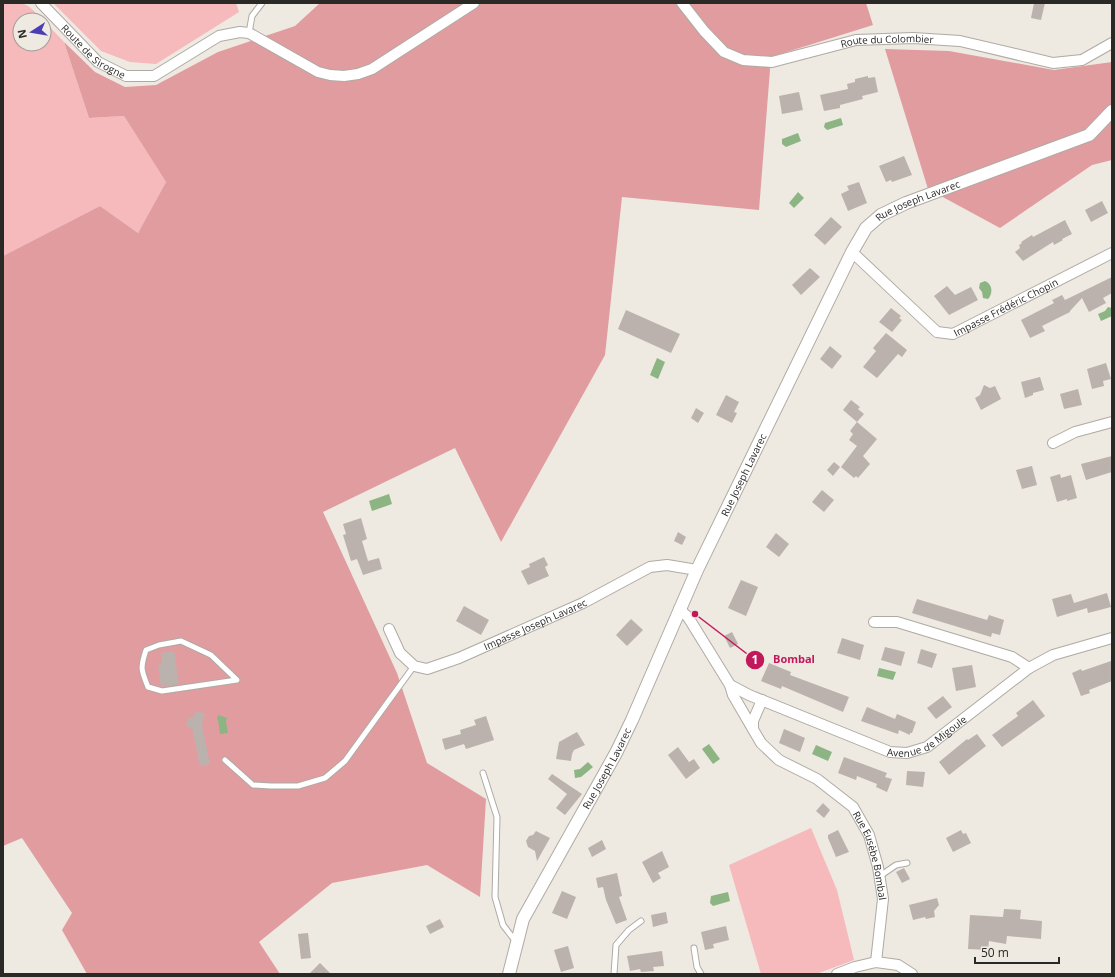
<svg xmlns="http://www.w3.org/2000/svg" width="1115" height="977" font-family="'Open Sans',sans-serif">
  <rect width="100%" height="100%" fill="#eee9e1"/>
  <g fill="#f6b9bc">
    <path d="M3 3C28 3 25 2 43 20H20V44H44V21L64 42 89 118 124 116 166 182 138 233 100 206 3 256Z"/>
    <polygon points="53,3 236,3 239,12 156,64 130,62 101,51"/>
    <polygon points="811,828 837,890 854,960 816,974 761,974 729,865"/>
  </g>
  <g fill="#e19ca0">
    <polygon points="320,3 866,3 873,25 771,57 759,210 622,197 605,355 501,542 455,448 323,512 397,673 427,763 486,799 480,897 427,865 332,883 259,942 280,974 87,974 62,930 72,913 22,838 3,846 3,256 100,206 138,233 166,182 124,116 89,118 64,42 95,72 125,87 156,85 218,52 295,26"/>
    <polygon points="885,49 949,51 1054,70 1112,62 1112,160 1092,165 1000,228 928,189"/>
  </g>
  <g fill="#8cb583">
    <polygon points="841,118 843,125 827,130 824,127 825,123"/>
    <polygon points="798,133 801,141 786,147 782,144 782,139"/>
    <polygon points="798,192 804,198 794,208 789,203"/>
    <path d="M985 281C993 284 993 294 988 299L983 298 982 292 979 288 980 283Z"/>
    <polygon points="1108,307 1112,308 1112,316 1101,321 1098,314 1105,311"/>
    <polygon points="657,358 665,362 658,379 650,375"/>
    <polygon points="389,494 392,504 372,511 369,501"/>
    <polygon points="879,668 896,672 893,680 877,676"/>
    <polygon points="218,715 227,718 226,722 228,733 220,734 218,720 217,719"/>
    <polygon points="709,744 720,759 713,764 702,749"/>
    <polygon points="816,745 832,752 828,761 812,754"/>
    <polygon points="588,762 593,767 581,777 575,778 574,770 580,769"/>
    <polygon points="728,892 730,901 713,906 710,903 711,896"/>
  </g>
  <g fill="#bbb2ae">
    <polygon points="1034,3 1045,3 1041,20 1031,18"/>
    <polygon points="868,76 868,78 875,77 878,92 862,96 863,99 840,105 840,108 824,111 820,95 848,89 847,84 855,82 855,79"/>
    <polygon points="799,92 803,110 782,114 779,96"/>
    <polygon points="904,156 912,175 892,182 891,180 886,182 879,166"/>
    <polygon points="859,182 867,203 848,211 841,194 849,190 847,186"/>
    <polygon points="1102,201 1108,213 1091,222 1085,210"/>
    <polygon points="831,217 842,227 825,245 814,235"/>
    <polygon points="1065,220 1072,234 1062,239 1063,240 1054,245 1053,242 1023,261 1015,252 1020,248 1019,245 1022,243 1021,242 1032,235 1033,237"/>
    <polygon points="810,268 820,277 801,295 792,285"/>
    <polygon points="1112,277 1112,293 1103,298 1106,303 1089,312 1082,298 1070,311 1070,312 1042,326 1045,331 1030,338 1021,320 1054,303 1052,300 1062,295 1065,300"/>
    <polygon points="947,286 955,295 971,287 978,300 949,315 934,296"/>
    <polygon points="891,308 901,316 899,318 902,320 892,332 879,322"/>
    <polygon points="626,310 680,334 671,353 618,329"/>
    <polygon points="886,333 907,350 902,357 898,354 877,378 863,367 876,351 873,348"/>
    <polygon points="830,346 842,356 832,369 820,359"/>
    <polygon points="1106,363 1111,379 1103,381 1104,386 1092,389 1087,369"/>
    <polygon points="1040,377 1044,390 1033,393 1033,395 1025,398 1021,382"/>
    <polygon points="984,385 990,388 995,386 1001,399 981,410 975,398 980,395"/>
    <polygon points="1078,389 1082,405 1064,409 1060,394"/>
    <polygon points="726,395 739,402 734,412 737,413 732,423 716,415"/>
    <polygon points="851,400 860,407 858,409 864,414 857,422 843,410"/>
    <polygon points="696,408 704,413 698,423 691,418"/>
    <polygon points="857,422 877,439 863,456 870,464 858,478 856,476 854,478 841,467 857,446 849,440 853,434 850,431"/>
    <polygon points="1112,456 1112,472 1086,480 1081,464"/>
    <polygon points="834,462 840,467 833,476 827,470"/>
    <polygon points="1032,466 1037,485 1022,489 1016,470"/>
    <polygon points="1060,474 1061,478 1071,475 1077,498 1067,501 1067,499 1057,502 1050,477"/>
    <polygon points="822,490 834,500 824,512 812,502"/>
    <polygon points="361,518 367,539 362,541 368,561 379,558 382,569 363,575 357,559 351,561 343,535 346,534 343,524"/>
    <polygon points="678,532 686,537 682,545 674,541"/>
    <polygon points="776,533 789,544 779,557 766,547"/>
    <polygon points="544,557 548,565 545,567 549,576 528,585 521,571 530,567 529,564"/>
    <polygon points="741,580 758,587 746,616 728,608"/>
    <polygon points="1107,593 1111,607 1088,613 1087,608 1057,617 1052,599 1071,594 1074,603"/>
    <polygon points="917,599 987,620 989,615 1004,620 1000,635 992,633 991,637 912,613"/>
    <polygon points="464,606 489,620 481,635 456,621"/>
    <polygon points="631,619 643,630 627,646 616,635"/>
    <polygon points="732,632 738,644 730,648 724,636"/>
    <polygon points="842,638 864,645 860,660 837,653"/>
    <polygon points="885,647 905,652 901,666 881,660"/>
    <polygon points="921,649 937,654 932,668 917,663"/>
    <polygon points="174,651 179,684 161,687 158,665 162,664 161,653"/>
    <polygon points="1111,661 1112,666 1112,681 1089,690 1090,693 1081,696 1072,673 1081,669 1082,671"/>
    <polygon points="769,663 791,672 790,675 849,697 843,712 782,686 781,689 761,681"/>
    <polygon points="972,665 976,687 956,691 952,668"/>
    <polygon points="943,696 952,707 936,719 927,708"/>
    <polygon points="1033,700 1045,716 1002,747 992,735 1018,716 1016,713"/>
    <polygon points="867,707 895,719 897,714 916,722 912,733 910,733 910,735 899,730 898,734 861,721"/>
    <polygon points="196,711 205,714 202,725 210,764 200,766 192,728 186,726 189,717 193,718"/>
    <polygon points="486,716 494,740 466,749 464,744 445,750 442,739 461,734 460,730 476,725 474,720"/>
    <polygon points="784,729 805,738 800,752 779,743"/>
    <polygon points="577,732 585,745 574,750 572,754 571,761 556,759 559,742"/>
    <polygon points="977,734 986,746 949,775 939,762 967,739 968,740"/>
    <polygon points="678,747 689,762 694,759 700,768 686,779 668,755"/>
    <polygon points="844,757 887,773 885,777 892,779 887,792 876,787 877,784 857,776 856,780 838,773"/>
    <polygon points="907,771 925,772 923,787 906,785"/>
    <polygon points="552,774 582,794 565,815 556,808 567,794 548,779"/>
    <polygon points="823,803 830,810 824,818 816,811"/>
    <polygon points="838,830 849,852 836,857 828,838 828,835"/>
    <polygon points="961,830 963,834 966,833 971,843 953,852 946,838"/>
    <polygon points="536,831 550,838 537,861 535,851 528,847 526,841 529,836 533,835"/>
    <polygon points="602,840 606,849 592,857 588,848"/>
    <polygon points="662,851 669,867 658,873 661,878 653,883 642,862"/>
    <polygon points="904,868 910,879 902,883 896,872"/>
    <polygon points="617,873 622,896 619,897 627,920 616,924 606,900 603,887 598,888 596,878"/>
    <polygon points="562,891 576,897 567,919 552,913"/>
    <polygon points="937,898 939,905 934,911 935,917 926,919 925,917 913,920 909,905"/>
    <polygon points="1004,909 1021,910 1020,919 1042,921 1041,939 1007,936 1006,944 989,941 988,950 968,949 970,915 1003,917"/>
    <polygon points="666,912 668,923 653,927 651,915"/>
    <polygon points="440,919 444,927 430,934 426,926"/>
    <polygon points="726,926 729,940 713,944 714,948 705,950 701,932"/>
    <polygon points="308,933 311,958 301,959 298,934"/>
    <polygon points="568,946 574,968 561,972 554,950"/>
    <polygon points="662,951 664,966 653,967 654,971 641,972 640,969 630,971 627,956"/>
    <polygon points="320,963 331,974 309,974"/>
  </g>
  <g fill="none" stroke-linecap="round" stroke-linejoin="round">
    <g stroke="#afaaa3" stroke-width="7">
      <g id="service">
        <polyline points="249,33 252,16 262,3"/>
        <path d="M181 641 211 655 237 680 162 691 148 687C141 670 140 668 146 650L159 645Z"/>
        <polyline points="225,760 253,785 271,786 298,786 325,778 345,761 414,666"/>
        <polyline points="483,773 497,817 495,897 503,925 513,938 517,939"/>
        <polyline points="880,876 896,865 907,863"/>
        <polyline points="694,948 697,967 701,974"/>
        <polyline points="614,974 616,945 629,930 641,921"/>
      </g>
    </g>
    <g stroke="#afaaa3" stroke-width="12">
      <g id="minor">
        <path id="s1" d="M41 3 98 62 126 76H154L219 36 240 32 249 33 318 72 330 75 344 76 358 74 372 69 474 3"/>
        <path id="s2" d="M682 3 704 31 724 52 743 60 772 62 856 40 913 38 960 41 1053 63 1082 60 1112 43"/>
        <path id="s3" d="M852 252 937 332 953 334 1112 253"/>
        <polyline points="1053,443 1075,432 1112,422"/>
        <path id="s4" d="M679 609 688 617 730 685 733 695 761 743 779 760 817 779 853 807 869 835 878 867 883 899 876 962"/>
        <polyline points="874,622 897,622 1012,657 1029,668"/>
        <path id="s5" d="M389 629 400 653 414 666 427 669 459 658 583 603 650 567 667 565 697 570"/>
        <path id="s6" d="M730 685 749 695 890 752 907 753 927 747 1029 668 1053 655 1112 638"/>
        <polyline points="753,729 753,721 762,700"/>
        <polyline points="837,974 855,967 876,962 898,965 912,974"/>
      </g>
    </g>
    <g stroke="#afaaa3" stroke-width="14">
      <g id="tertiary">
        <path id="s7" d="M509 974 523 919 616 753 632 720 697 570 852 252 866 228 881 215 906 203 1089 135 1112 111"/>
      </g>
    </g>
    <use href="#service" stroke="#fff" stroke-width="5"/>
    <use href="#minor" stroke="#fff" stroke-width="10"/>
    <use href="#tertiary" stroke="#fff" stroke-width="12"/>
  </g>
  <g text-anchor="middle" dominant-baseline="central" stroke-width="3.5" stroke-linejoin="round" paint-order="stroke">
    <g font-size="10" fill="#2b2926" stroke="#eee9e1">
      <text stroke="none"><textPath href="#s2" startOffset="232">Route du Colombier</textPath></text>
      <text stroke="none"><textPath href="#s1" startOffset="72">Route de Sirogne</textPath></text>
      <text stroke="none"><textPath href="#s7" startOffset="888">Rue Joseph Lavarec</textPath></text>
      <text stroke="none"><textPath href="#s3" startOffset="192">Impasse Frédéric Chopin</textPath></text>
      <text stroke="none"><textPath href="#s7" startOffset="553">Rue Joseph Lavarec</textPath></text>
      <text stroke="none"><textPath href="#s5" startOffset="176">Impasse Joseph Lavarec</textPath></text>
      <text stroke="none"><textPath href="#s6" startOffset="215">Avenue de Migoule</textPath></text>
      <text stroke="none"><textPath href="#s7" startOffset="229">Rue Joseph Lavarec</textPath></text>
      <text stroke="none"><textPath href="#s4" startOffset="323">Rue Eusèbe Bombal</textPath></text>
    </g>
  </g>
  <path fill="none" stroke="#c2185b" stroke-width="1.5" d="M695 614L755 660"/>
  <g fill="#c2185b" stroke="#eee9e1" stroke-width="1.5">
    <circle cx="695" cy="614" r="4"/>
    <circle cx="755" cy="660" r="10"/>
  </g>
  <g font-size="12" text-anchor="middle" font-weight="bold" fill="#fff">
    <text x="755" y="664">1</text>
  </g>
  <g font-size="11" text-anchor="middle" font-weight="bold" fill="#c2185b" stroke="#eee9e1" stroke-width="3.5" stroke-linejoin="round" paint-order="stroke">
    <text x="794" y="663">Bombal</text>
  </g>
  <rect width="1115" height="977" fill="none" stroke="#2b2926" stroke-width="8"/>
  <g transform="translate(32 32) rotate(258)"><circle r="19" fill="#eee9e1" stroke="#a09c96"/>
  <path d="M0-3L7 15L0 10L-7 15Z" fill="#4b3eb4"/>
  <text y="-6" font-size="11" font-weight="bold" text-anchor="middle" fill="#2b2926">N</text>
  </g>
  <path d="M975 957v6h84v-6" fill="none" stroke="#2b2926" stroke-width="2"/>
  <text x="981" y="957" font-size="12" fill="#2b2926" stroke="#eee9e1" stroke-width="3" paint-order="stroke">50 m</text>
</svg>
